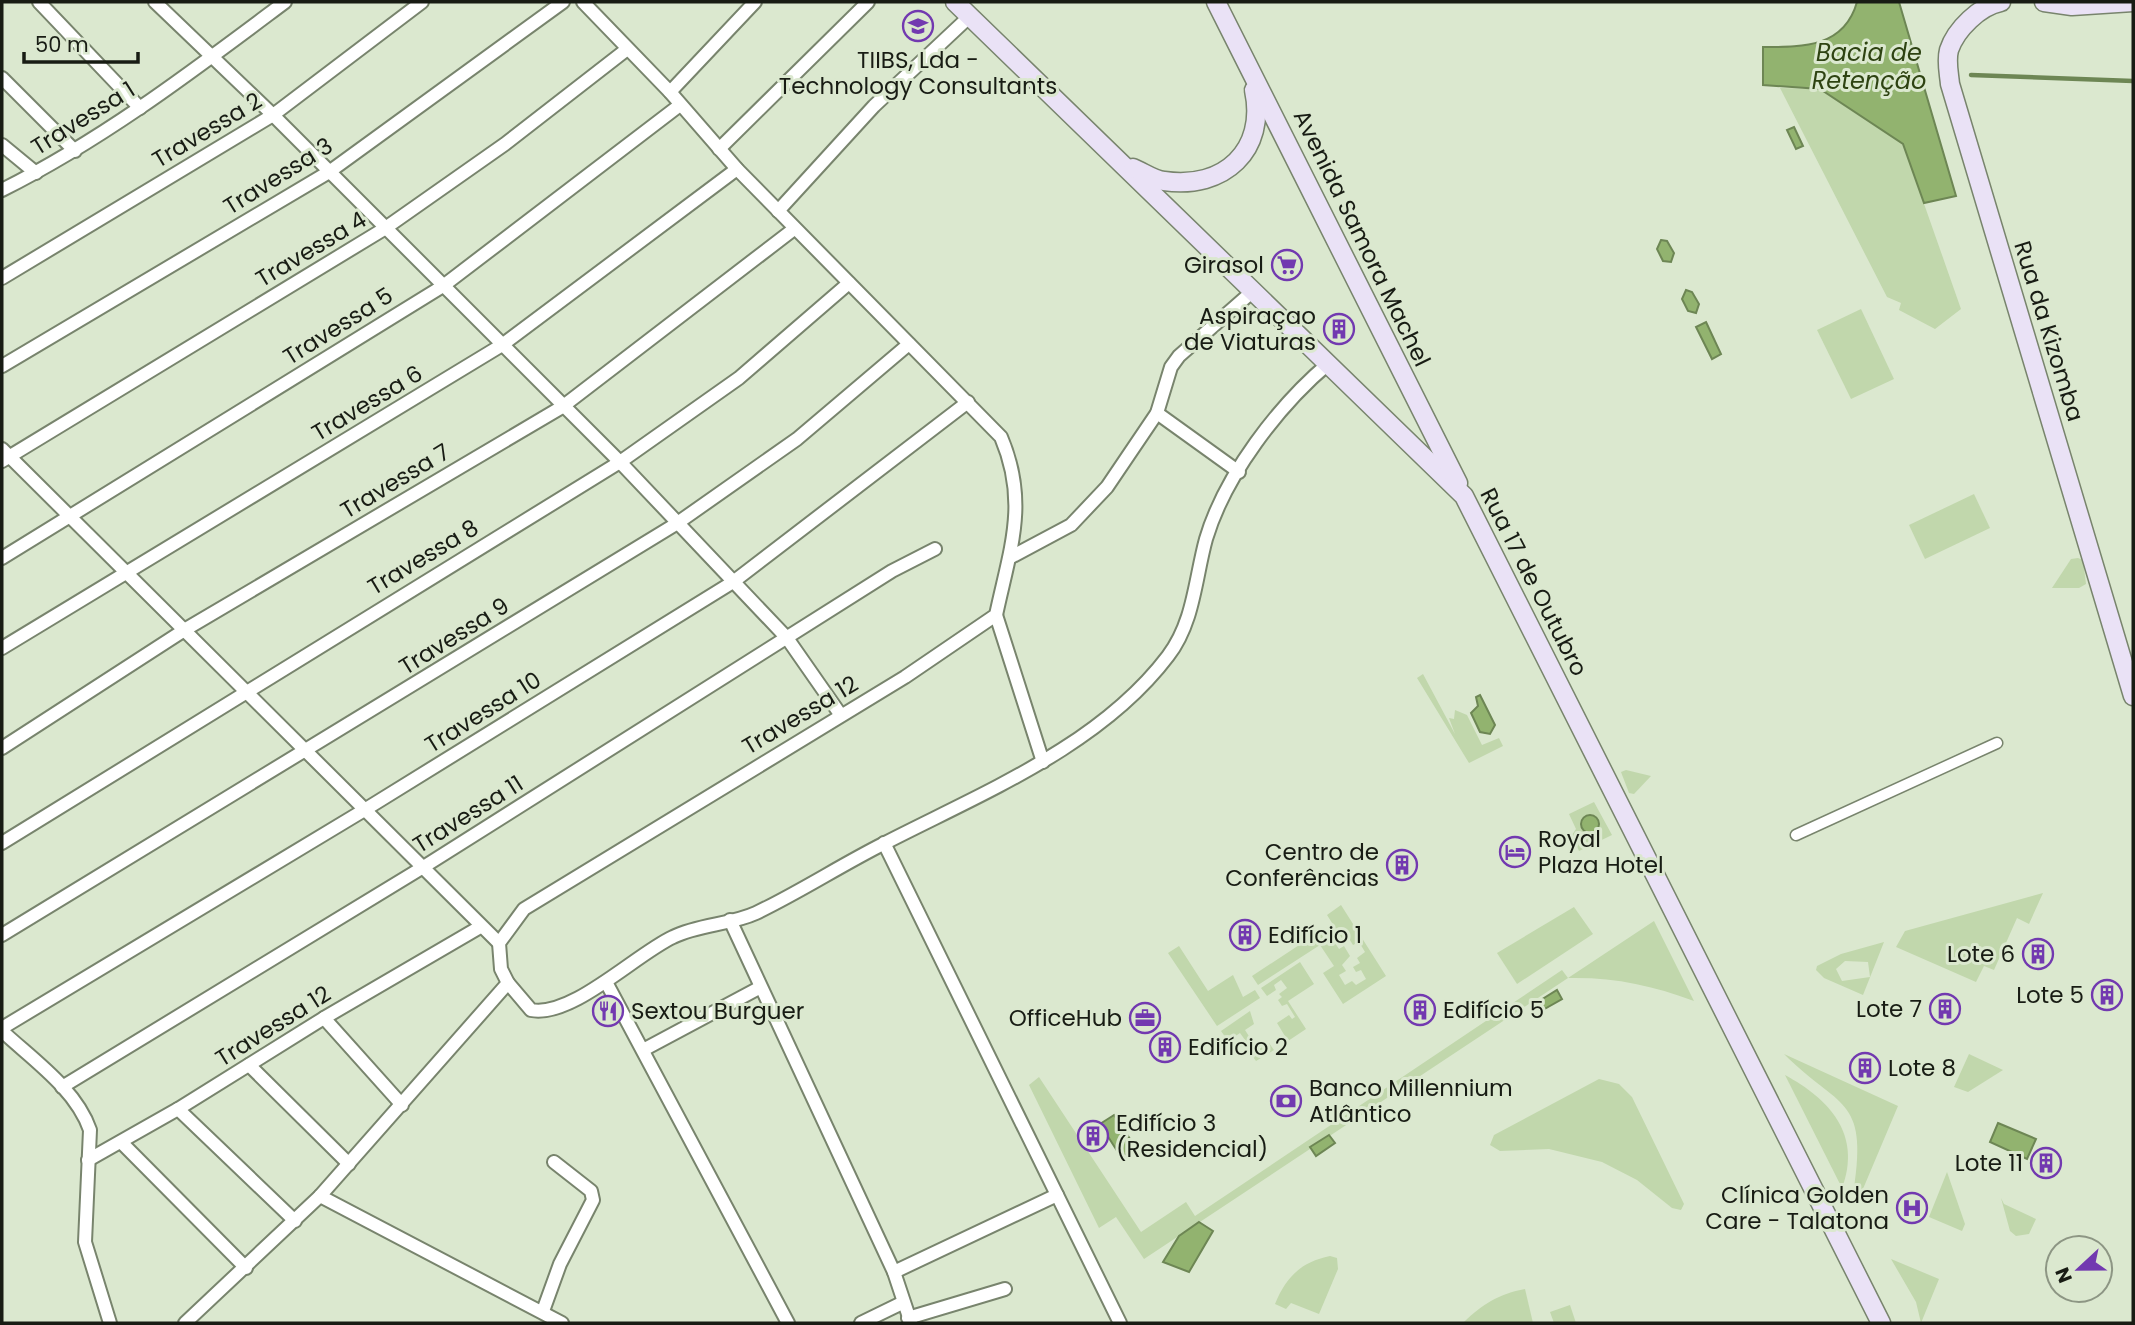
<svg xmlns="http://www.w3.org/2000/svg" width="2135" height="1325" font-family="Poppins,sans-serif">
  <rect width="100%" height="100%" fill="#dbe8cf"/>
  <g fill="#c1d7ac" fill-rule="evenodd">
    <polygon points="1780,88 1820,89 1903,144 1961,309 1935,329 1899,310 1901,303 1887,297"/>
    <polygon points="1861,309 1894,379 1851,399 1817,330"/>
    <polygon points="1974,494 1990,528 1925,559 1909,525"/>
    <polygon points="2078,558 2083,560 2086,584 2079,588 2052,588 2071,559"/>
    <polygon points="1423,674 1455,734 1449,718 1454,719 1455,710 1467,715 1482,745 1499,738 1503,746 1469,763 1417,678"/>
    <polygon points="1626,770 1651,776 1634,794 1629,793 1621,772"/>
    <polygon points="1594,802 1612,835 1579,851 1572,835 1576,829 1569,814"/>
    <polygon points="2043,893 2029,924 2017,918 1994,970 1984,966 1976,982 1896,947 1905,931"/>
    <polygon points="1341,905 1386,976 1343,1004 1323,973 1334,966 1320,945 1258,985 1252,976 1325,928 1339,949 1344,946 1350,956 1342,965 1346,971 1339,975 1345,985 1352,981 1356,985 1366,979 1361,970 1356,972 1353,967 1360,963 1357,958 1365,952 1359,942 1353,945 1348,937 1343,940 1327,915"/>
    <polygon points="1574,907 1593,934 1517,984 1497,953"/>
    <path d="M1654 921 1694 1001C1651 985 1614 977 1568 978L1144 1259 1116 1217 1099 1228 1029 1085 1039 1077 1141 1232 1186 1202 1195 1216 1562 970 1568 978Z"/>
    <path d="M1884 942 1863 995 1824 978 1816 970 1817 966 1841 954ZM1845 961 1868 962 1870 977 1842 981 1836 969Z"/>
    <polygon points="1179,946 1208,991 1233,975 1243,997 1255,990 1260,998 1217,1026 1168,953"/>
    <polygon points="1300,962 1314,984 1288,1001 1306,1029 1288,1041 1277,1023 1289,1015 1292,1019 1295,1017 1287,1004 1282,1006 1278,1000 1282,997 1279,994 1287,988 1281,980 1274,985 1276,990 1267,996 1261,988"/>
    <polygon points="1250,1011 1254,1024 1245,1030 1252,1041 1248,1044 1240,1033 1228,1041 1221,1031"/>
    <polygon points="1269,1043 1274,1050 1256,1061 1251,1054"/>
    <path d="M1784 1054 1898 1106 1860 1196 1854 1189C1868 1096 1839 1109 1784 1054Z"/>
    <polygon points="1969,1054 2003,1070 1968,1092 1954,1087"/>
    <path d="M1785 1075C1829 1099 1862 1134 1842 1188Z"/>
    <polygon points="1599,1079 1619,1084 1632,1097 1684,1204 1681,1210 1672,1208 1637,1180 1602,1162 1549,1149 1500,1151 1490,1145 1494,1135"/>
    <polygon points="1947,1172 1965,1224 1962,1231 1929,1217"/>
    <polygon points="2001,1198 2004,1204 2036,1219 2029,1234 2016,1236 2010,1231"/>
    <path d="M1330 1256 1337 1258 1338 1269 1319 1314 1291 1303 1286 1309 1275 1304C1286 1277 1301 1262 1330 1256Z"/>
    <polygon points="1891,1259 1939,1279 1921,1323 1916,1302"/>
    <path d="M1525 1289 1533 1323H1463C1482 1304 1499 1294 1525 1289Z"/>
    <polygon points="1570,1305 1576,1323 1554,1323 1550,1312"/>
  </g>
  <g fill="#92b36f" stroke="#6d8654" stroke-width="2">
    <path d="M1857 2H1899L1956 196 1924 203 1903 144 1820 89 1763 85V47C1802 47 1844 48 1857 2Z"/>
    <polygon points="1794,127 1803,146 1796,149 1787,130"/>
    <polygon points="1661,240 1667,241 1674,253 1671,262 1663,261 1657,249"/>
    <polygon points="1686,290 1692,292 1699,304 1696,313 1688,311 1682,299"/>
    <polygon points="1706,322 1721,354 1712,359 1696,327"/>
    <polygon points="1480,695 1495,725 1490,734 1480,732 1471,713 1478,706 1476,697"/>
    <circle cx="1590" cy="824" r="9"/>
    <polygon points="1557,990 1562,999 1541,1011 1536,1003"/>
    <polygon points="1114,1115 1136,1148 1121,1157 1100,1124"/>
    <polygon points="1998,1123 2036,1139 2027,1159 1990,1142"/>
    <polygon points="1329,1135 1335,1143 1316,1156 1310,1147"/>
    <polygon points="1199,1222 1213,1231 1189,1272 1163,1262 1179,1236"/>
  </g>
  <g fill="none" stroke-linecap="round" stroke-linejoin="round">
    <polyline stroke="#6d8654" stroke-width="4.5" points="1971,75 2133,81"/>
    <g stroke="#78846d" stroke-width="13">
      <polyline id="pedestrian" points="1796,835 1997,743"/>
    </g>
    <g stroke="#78846d" stroke-width="16">
      <g id="minor">
        <polyline points="39,2 140,108"/>
        <polyline points="155,2 273,115 620,462 787,638 840,714"/>
        <polyline points="2,78 75,151"/>
        <polyline points="670,92 755,2"/>
        <polyline points="2,145 36,173"/>
        <polyline points="719,149 868,2"/>
        <path d="M2 190C104 139 194 70 285 2"/>
        <polyline points="778,211 874,106 970,16"/>
        <polyline points="2,278 273,115 422,2"/>
        <polyline points="2,366 329,172 563,2"/>
        <polyline points="1157,413 1239,472"/>
        <polyline points="2,449 499,943"/>
        <polyline points="2,461 384,229 505,144 626,50"/>
        <polyline points="1011,557 1071,525 1107,487 1157,413 1171,367 1179,356 1253,291"/>
        <polyline points="2,558 443,286 680,105"/>
        <polyline points="996,615 1043,762"/>
        <polyline points="2,648 502,345 737,169"/>
        <polyline points="2,748 186,629 562,407 794,229"/>
        <polyline points="2,843 620,462 739,378 849,283"/>
        <polyline points="884,843 1120,1323"/>
        <polyline points="730,920 894,1272 911,1323"/>
        <polyline points="2,935 676,524 797,439 909,344"/>
        <polyline points="606,982 788,1323"/>
        <path d="M508 983 531 1010C572 1018 636 954 673 937 699 924 730 925 756 913 800 892 841 865 885 843 982 793 1100 746 1168 656 1194 622 1195 579 1206 539 1225 475 1279 405 1329 363"/>
        <polyline points="324,1018 402,1105"/>
        <polyline points="2,1028 366,809 733,582 968,402"/>
        <path d="M2 1031C32 1059 76 1089 90 1130L85 1242 110 1323"/>
        <polyline points="643,1050 759,988"/>
        <polyline points="249,1065 349,1164"/>
        <polyline points="62,1087 425,866 892,571 935,549"/>
        <polyline points="178,1109 295,1221"/>
        <polyline points="121,1142 246,1268"/>
        <polyline points="88,1160 178,1109 324,1018 480,927"/>
        <polyline points="320,1196 562,1323"/>
        <polyline points="894,1272 1057,1195"/>
        <polyline points="543,1311 560,1264 593,1200 591,1191 554,1162"/>
        <polyline points="908,1318 1005,1289"/>
        <path d="M185 1323 320 1196 508 983 501 969 499 943 524 909 905 677 996 615C1010 549 1029 503 1001 437L737 169 670 92 583 2"/>
        <polyline points="861,1323 902,1303"/>
      </g>
    </g>
    <g stroke="#78846d" stroke-width="21">
      <g id="secondary">
        <polyline points="955,2 1464,496 1881,1323"/>
        <polyline points="1216,2 1458,483"/>
        <path d="M2001 2C1980 6 1956 29 1949 50 1946 61 1949 73 1950 84L2133 696"/>
        <polyline points="2044,2 2072,6 2133,2"/>
        <path d="M1133 168C1143 172 1154 180 1164 181 1224 190 1267 150 1254 90"/>
      </g>
    </g>
    <use href="#pedestrian" stroke="#fff" stroke-width="10"/>
    <use href="#minor" stroke="#fff" stroke-width="12"/>
    <use href="#secondary" stroke="#eae2f6" stroke-width="18"/>
  </g>
  <defs>
    <g id="school-ring" transform="scale(1.575)"><circle r="9.5" fill="#dbe8cf" stroke="#7239b0" stroke-width="1.5"/><path d="M0-5L7-2L0 1L-7-2ZM-4 1L0 2.5L4 1V4Q0 6-4 4Z" fill="#7239b0"/></g>
    <g id="supermarket-ring" transform="scale(1.575)"><circle r="9.5" fill="#dbe8cf" stroke="#7239b0" stroke-width="1.5"/><path d="M-6-5.5h2.5l.6 2H6L4.5 2H-2.5L-4.4-4H-6ZM-1.5 3.2a1.3 1.3 0 1 0 .1 0ZM3 3.2a1.3 1.3 0 1 0 .1 0Z" fill="#7239b0"/></g>
    <g id="building-ring" transform="scale(1.575)"><circle r="9.5" fill="#dbe8cf" stroke="#7239b0" stroke-width="1.5"/><path d="M-4-6H4V6H1V3H-1V6H-4ZM-2.5-4.3h1.7v1.8h-1.7ZM.8-4.3h1.7v1.8H.8ZM-2.5-1h1.7V.8h-1.7ZM.8-1h1.7V.8H.8Z" fill="#7239b0"/></g>
    <g id="hotel-ring" transform="scale(1.575)"><circle r="9.5" fill="#dbe8cf" stroke="#7239b0" stroke-width="1.5"/><path d="M-6-4.5h1.5V1H6V5H4.5V3h-9V5H-6ZM-4 0a1.8 1.8 0 1 1 3.6 0ZM.5 0V-2.5h3Q6-2.5 6 0Z" fill="#7239b0"/></g>
    <g id="restaurant-ring" transform="scale(1.575)"><circle r="9.5" fill="#dbe8cf" stroke="#7239b0" stroke-width="1.5"/><path d="M-5-6h1v4h1v-4h1v4h1v-4h1v5L-1.5 .5V6h-2V.5L-5-1ZM5-6V6H3V1.5H1.5Q1.5-4 5-6Z" fill="#7239b0"/></g>
    <g id="office-ring" transform="scale(1.575)"><circle r="9.5" fill="#dbe8cf" stroke="#7239b0" stroke-width="1.5"/><path d="M-6-3h4V-5.5h4V-3h4V5H-6ZM-1-4.5V-3h2v-1.5ZM-6 0V1H6V0Z" fill="#7239b0"/></g>
    <g id="bank-ring" transform="scale(1.575)"><circle r="9.5" fill="#dbe8cf" stroke="#7239b0" stroke-width="1.5"/><path d="M-6-4H6V4H-6ZM0-2.3a2.3 2.3 0 1 0 0 4.6a2.3 2.3 0 1 0 0-4.6Z" fill="#7239b0"/></g>
    <g id="hospital-ring" transform="scale(1.575)"><circle r="9.5" fill="#dbe8cf" stroke="#7239b0" stroke-width="1.5"/><path d="M-5-5h3v3.5h4V-5h3V5h-3V1.5h-4V5h-3Z" fill="#7239b0"/></g>
  </defs>
  <g fill-rule="evenodd">
    <use href="#school-ring" x="918" y="26"/>
    <use href="#supermarket-ring" x="1287" y="265"/>
    <use href="#building-ring" x="1339" y="329"/>
    <use href="#hotel-ring" x="1515" y="852"/>
    <use href="#building-ring" x="1402" y="865"/>
    <use href="#building-ring" x="1245" y="935"/>
    <use href="#building-ring" x="2038" y="954"/>
    <use href="#building-ring" x="2107" y="995"/>
    <use href="#building-ring" x="1945" y="1009"/>
    <use href="#building-ring" x="1420" y="1010"/>
    <use href="#restaurant-ring" x="608" y="1011"/>
    <use href="#office-ring" x="1145" y="1018"/>
    <use href="#building-ring" x="1165" y="1047"/>
    <use href="#building-ring" x="1865" y="1068"/>
    <use href="#bank-ring" x="1286" y="1101"/>
    <use href="#building-ring" x="1093" y="1136"/>
    <use href="#building-ring" x="2046" y="1163"/>
    <use href="#hospital-ring" x="1912" y="1208"/>
  </g>
  <g text-anchor="middle" dominant-baseline="central" stroke-width="6" stroke-linejoin="round" paint-order="stroke">
    <g font-size="23" fill="#181c14" stroke="#dbe8cf" text-anchor="end">
      <text x="918" y="60" text-anchor="middle">TIIBS, Lda -<tspan x="918" dy="26">Technology Consultants</tspan></text>
      <text x="1264" y="265">Girasol</text>
      <text x="1316" y="316">Aspiraçao<tspan x="1316" dy="26">de Viaturas</tspan></text>
      <text x="1538" y="839" text-anchor="start">Royal<tspan x="1538" dy="26">Plaza Hotel</tspan></text>
      <text x="1379" y="852">Centro de<tspan x="1379" dy="26">Conferências</tspan></text>
      <text x="1268" y="935" text-anchor="start">Edifício 1</text>
      <text x="2015" y="954">Lote 6</text>
      <text x="2084" y="995">Lote 5</text>
      <text x="1922" y="1009">Lote 7</text>
      <text x="1443" y="1010" text-anchor="start">Edifício 5</text>
      <text x="631" y="1011" text-anchor="start">Sextou Burguer</text>
      <text x="1122" y="1018">OfficeHub</text>
      <text x="1188" y="1047" text-anchor="start">Edifício 2</text>
      <text x="1888" y="1068" text-anchor="start">Lote 8</text>
      <text x="1309" y="1088" text-anchor="start">Banco Millennium<tspan x="1309" dy="26">Atlântico</tspan></text>
      <text x="1116" y="1123" text-anchor="start">Edifício 3<tspan x="1116" dy="26">(Residencial)</tspan></text>
      <text x="2023" y="1163">Lote 11</text>
      <text x="1889" y="1195">Clínica Golden<tspan x="1889" dy="26">Care - Talatona</tspan></text>
    </g>
    <g font-size="23" fill="#181c14" stroke="#dbe8cf">
      <text transform="translate(83 118) rotate(-32)">Travessa 1</text>
      <text transform="translate(207 130) rotate(-31)">Travessa 2</text>
      <text transform="translate(278 176) rotate(-32)">Travessa 3</text>
      <text transform="translate(1362 238) rotate(64)">Avenida Samora Machel</text>
      <text transform="translate(311 249) rotate(-31)">Travessa 4</text>
      <text transform="translate(338 326) rotate(-32)">Travessa 5</text>
      <text transform="translate(2049 331) rotate(73)">Rua da Kizomba</text>
      <text transform="translate(367 403) rotate(-31)">Travessa 6</text>
      <text transform="translate(395 481) rotate(-31)">Travessa 7</text>
      <text transform="translate(423 557) rotate(-31)">Travessa 8</text>
      <text transform="translate(1534 582) rotate(63)">Rua 17 de Outubro</text>
      <text transform="translate(454 636) rotate(-32)">Travessa 9</text>
      <text transform="translate(483 712) rotate(-32)">Travessa 10</text>
      <text transform="translate(800 715) rotate(-31)">Travessa 12</text>
      <text transform="translate(468 814) rotate(-32)">Travessa 11</text>
      <text transform="translate(273 1026) rotate(-32)">Travessa 12</text>
    </g>
    <g font-size="24" font-style="italic" fill="#2e4312" stroke="#dbe8cf">
      <text x="1869" y="52">Bacia de<tspan x="1869" dy="28">Retenção</tspan></text>
    </g>
  </g>
  <rect width="2135" height="1325" fill="none" stroke="#181c14" stroke-width="7"/>
  <g transform="translate(2079 1269) rotate(248)"><circle r="33" fill="#dbe8cf" stroke="#8d9684" stroke-width="2"/>
  <path d="M0-5L12 26L0 18L-12 26Z" fill="#7239b0"/>
  <text y="-10" font-size="19" font-weight="bold" text-anchor="middle" fill="#181c14">N</text>
  </g>
  <path d="M24 52v10h114v-10" fill="none" stroke="#181c14" stroke-width="3.5"/>
  <text x="35" y="52" font-size="21" fill="#181c14" stroke="#dbe8cf" stroke-width="5" paint-order="stroke">50 m</text>
</svg>
